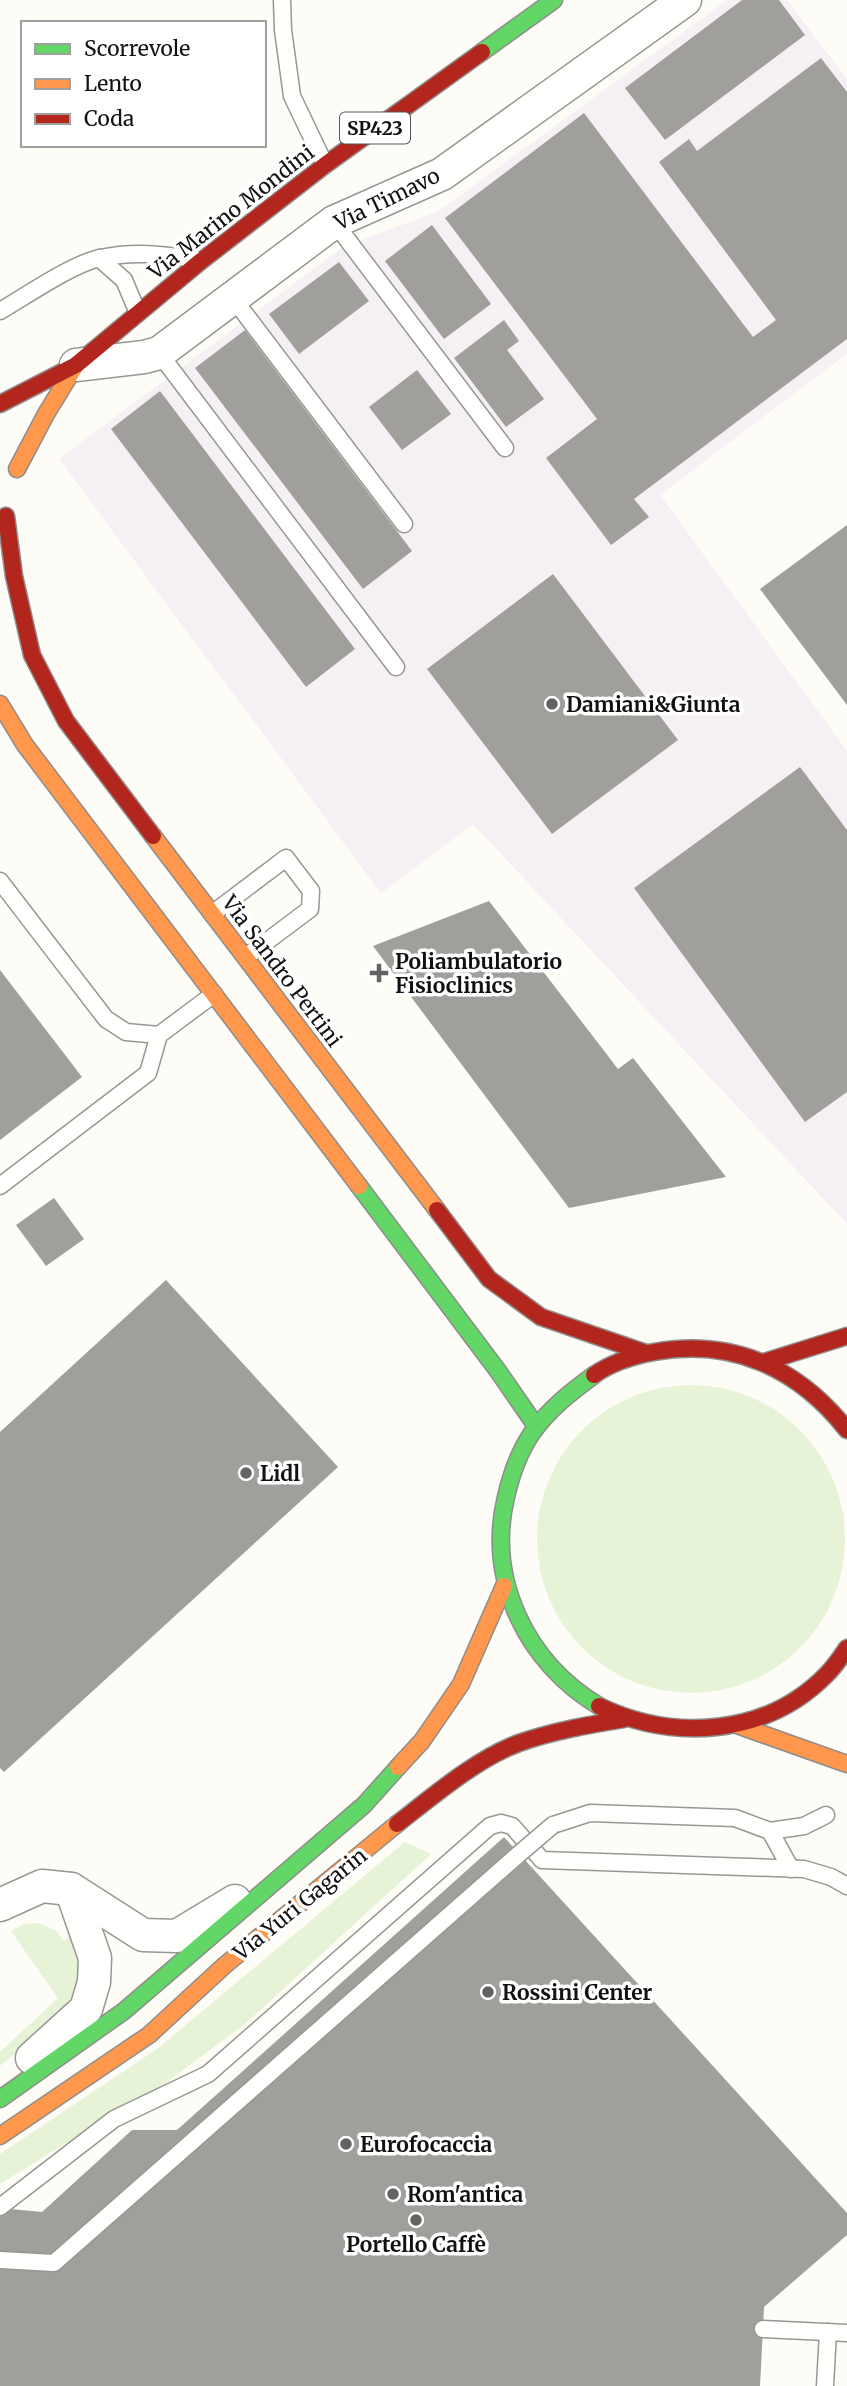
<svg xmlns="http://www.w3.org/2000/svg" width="847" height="2386" font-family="Merriweather,serif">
  <rect width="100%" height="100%" fill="#fdfcf7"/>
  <polygon fill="#f5f0f3" points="727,0 787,0 847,79 847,354 660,495 847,751 847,1224 473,824 381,893 59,459 343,247 439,211"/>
  <g fill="#e7f3d7">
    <circle cx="691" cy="1539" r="154"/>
    <polygon points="405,1842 431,1854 245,2024 159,2088 110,2116 0,2184 0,2154 157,2049"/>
    <path d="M39 1923 56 1931 64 1941 71 1935C75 1943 83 1957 83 1966 80 2004 28 2042 0 2066V2052L58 1998 11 1931 24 1924Z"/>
  </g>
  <g fill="#a19f9c">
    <polygon points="742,0 779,0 805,35 665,140 625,88"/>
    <polygon points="821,58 847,92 847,339 634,499 649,517 611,545 546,458 597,419 445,218 584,113 753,337 776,320 659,162 689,139 697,151"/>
    <polygon points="432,225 491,304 444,339 385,261"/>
    <polygon points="339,262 369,301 299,354 269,314"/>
    <polygon points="504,320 519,341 507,350 544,399 506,427 454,358"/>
    <polygon points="245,330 412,551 363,589 195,368"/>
    <polygon points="417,370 451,414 402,450 369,407"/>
    <polygon points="160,391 355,649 306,687 111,429"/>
    <polygon points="847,525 847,705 760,589"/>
    <polygon points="553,574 678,740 552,834 427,669"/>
    <polygon points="800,767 847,830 847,1092 805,1122 634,888"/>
    <polygon points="489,901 618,1069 633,1058 726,1177 569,1208 373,946"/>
    <polygon points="0,970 82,1077 0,1140"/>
    <polygon points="54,1198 84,1239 46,1266 16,1225"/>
    <polygon points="166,1280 338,1467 4,1772 0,1768 0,1432"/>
    <polygon points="504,1837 847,2213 847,2235 764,2307 760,2386 0,2386 0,2208 42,2212 132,2130 177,2130"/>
  </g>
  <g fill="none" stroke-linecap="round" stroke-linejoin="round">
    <g stroke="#979795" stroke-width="19">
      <g id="lane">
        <polyline points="282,0 283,30 292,96 325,165"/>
        <polyline points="334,222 505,448"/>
        <polyline points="99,258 124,280 138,313"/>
        <polyline points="233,298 404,524"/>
        <path d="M0 311C26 296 72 264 100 258 133 251 164 254 197 260"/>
        <polyline points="159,353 396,667"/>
        <polyline points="0,881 106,1019 126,1032 159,1035"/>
        <polyline points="212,914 286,858 311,891 310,909 246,957"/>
        <polyline points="0,1186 148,1073 159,1035 214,994"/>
        <polyline points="553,1825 590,1813 735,1818 770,1831 804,1826 826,1815"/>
        <polyline points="770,1831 791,1869"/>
        <polyline points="0,2207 114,2119 208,2074 490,1826 501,1823 512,1826 542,1860 804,1869 831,1877 847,1886"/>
        <polyline points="0,2260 54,2263 519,1854"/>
        <polyline points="763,2329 847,2333"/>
        <polyline points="825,2386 828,2332"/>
      </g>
    </g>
    <g stroke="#979795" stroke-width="35">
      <g id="street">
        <polyline points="76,365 144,357 159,353 334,222 442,174 685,0"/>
        <polyline points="0,1905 42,1886 71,1889 143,1935 177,1936 235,1901"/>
        <polyline points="32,2058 86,2009 94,1982 95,1958 71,1889"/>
      </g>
    </g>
    <g stroke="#8e8d8b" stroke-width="19">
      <g id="fast">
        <polyline points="482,52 554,0"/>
        <polyline points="359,1186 498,1371 536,1426"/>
        <path d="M594 1375C571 1392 549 1409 532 1433 519 1452 511 1475 506 1497 486 1580 527 1663 599 1706"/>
        <polyline points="0,2099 124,2011 364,1805 398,1767"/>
      </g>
    </g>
    <g stroke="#8e8d8b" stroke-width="19">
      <g id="slow">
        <polyline points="17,469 46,414 76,365"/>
        <polyline points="0,704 25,745 359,1186"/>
        <polyline points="153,836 437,1210"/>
        <polyline points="737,1725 847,1764"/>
        <polyline points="398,1767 422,1741 461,1684 504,1586"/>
        <polyline points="0,2136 149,2035 225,1965 397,1824"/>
      </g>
    </g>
    <g stroke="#8e8d8b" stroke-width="19">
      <g id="jam">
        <polyline points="0,404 76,365 201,261 325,165 482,52"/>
        <polyline points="6,516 14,576 32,655 66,721 153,836"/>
        <polyline points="437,1210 489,1279 541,1317 646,1353"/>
        <polyline points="764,1362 847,1336"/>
        <path d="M594 1375C612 1362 633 1356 654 1352 733 1338 798 1368 847 1430"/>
        <path d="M599 1706C674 1742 767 1736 827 1674 835 1666 841 1657 847 1648"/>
        <path d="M397 1824C433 1796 476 1759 519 1743 553 1731 588 1725 624 1719"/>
      </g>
    </g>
    <use href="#lane" stroke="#fffffe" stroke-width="16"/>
    <use href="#street" stroke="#fffffe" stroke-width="32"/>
    <use href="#fast" stroke="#63d668" stroke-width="16"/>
    <use href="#slow" stroke="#ff974d" stroke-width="16"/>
    <use href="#jam" stroke="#b3261e" stroke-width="16"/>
    <g stroke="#979795" stroke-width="19" stroke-linecap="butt">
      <polyline id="lane-bridge" points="519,1854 553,1825"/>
    </g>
    <use href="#lane-bridge" stroke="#fffffe" stroke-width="16"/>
  </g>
  <g fill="#646362" stroke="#fff" stroke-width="2.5">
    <circle cx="552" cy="704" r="7"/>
    <path d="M375.5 962.5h7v7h7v7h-7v7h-7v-7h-7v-7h7z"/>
    <circle cx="246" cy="1473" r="7"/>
    <circle cx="488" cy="1992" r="7"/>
    <circle cx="346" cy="2144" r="7"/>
    <circle cx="393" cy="2194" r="7"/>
    <circle cx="416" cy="2220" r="7"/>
  </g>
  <g text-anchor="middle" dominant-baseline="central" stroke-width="7" stroke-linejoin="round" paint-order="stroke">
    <rect fill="#fff" stroke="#585858" stroke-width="2" x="340" y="112.5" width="70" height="31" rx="5"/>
    <g font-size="19" font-weight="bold" fill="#111">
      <text x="375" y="128">SP423</text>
    </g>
    <g font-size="21" fill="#111" stroke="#fff">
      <text transform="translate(387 199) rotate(-26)">Via Timavo</text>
      <text transform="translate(231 212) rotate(-38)">Via Marino Mondini</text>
      <text transform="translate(282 971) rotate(53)">Via Sandro Pertini</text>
      <text transform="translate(300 1904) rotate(-39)">Via Yuri Gagarin</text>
    </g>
    <g font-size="21" font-weight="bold" fill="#111" stroke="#fff" text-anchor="start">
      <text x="566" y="704">Damiani&amp;Giunta</text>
      <text x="395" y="961">Poliambulatorio<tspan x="395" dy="24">Fisioclinics</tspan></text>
      <text x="260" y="1473">Lidl</text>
      <text x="502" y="1992">Rossini Center</text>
      <text x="360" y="2144">Eurofocaccia</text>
      <text x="407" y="2194">Rom'antica</text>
      <text x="416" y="2244" text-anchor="middle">Portello Caffè</text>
    </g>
  </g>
  <rect x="21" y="21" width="245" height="126" fill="#ffffff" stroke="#a0a0a0" stroke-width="2"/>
  <rect x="35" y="44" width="35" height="10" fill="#63d668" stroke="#a0a0a0" stroke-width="2"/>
  <text x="84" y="56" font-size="21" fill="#111111">Scorrevole</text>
  <rect x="35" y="79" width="35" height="10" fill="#ff974d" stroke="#a0a0a0" stroke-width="2"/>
  <text x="84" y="91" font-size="21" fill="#111111">Lento</text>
  <rect x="35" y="114" width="35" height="10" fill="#b3261e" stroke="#a0a0a0" stroke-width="2"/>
  <text x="84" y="126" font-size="21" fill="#111111">Coda</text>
</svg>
